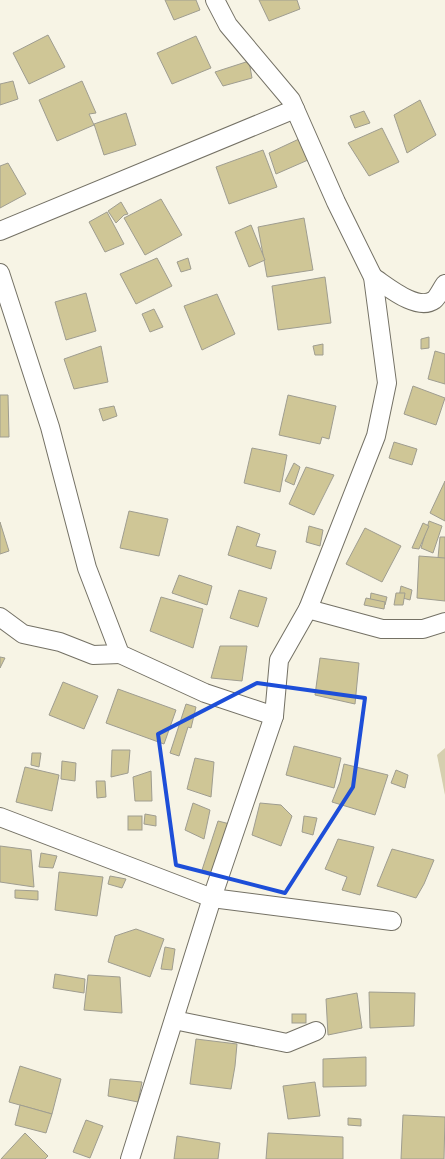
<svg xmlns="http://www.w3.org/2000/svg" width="445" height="1159" font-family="Literata,serif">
  <rect width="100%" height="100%" fill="#f7f4e5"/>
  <polygon fill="#d5cfaf" points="445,748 445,795 437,755"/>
  <g fill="#cfc696" stroke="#9f9d90">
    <polygon points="165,0 196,0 200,10 174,20"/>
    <polygon points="259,0 297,0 300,9 269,21"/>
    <polygon points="48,35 65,67 29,84 13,53"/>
    <polygon points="196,36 211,68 172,84 157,53"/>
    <polygon points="249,61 252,78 223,86 215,72"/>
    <polygon points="13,81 18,99 0,105 0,84"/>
    <polygon points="82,81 96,113 89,114 94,125 57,141 39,100"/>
    <polygon points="420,100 436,135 407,153 394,115"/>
    <polygon points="364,111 370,123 355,128 350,116"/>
    <polygon points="126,113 136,145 104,155 94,124"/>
    <polygon points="382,128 399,162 369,176 348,143"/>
    <polygon points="299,139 308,160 276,174 269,153"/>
    <polygon points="263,150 277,187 229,204 216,167"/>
    <polygon points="8,163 26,194 0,208 0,166"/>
    <polygon points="161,199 182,235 145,255 124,218"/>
    <polygon points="121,202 128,214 124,215 116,223 108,211"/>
    <polygon points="107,212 124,244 105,252 89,222"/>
    <polygon points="304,218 313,270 267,277 258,227"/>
    <polygon points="251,225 265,260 249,267 235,232"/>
    <polygon points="157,258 172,286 136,304 120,274"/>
    <polygon points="188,258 191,269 181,272 177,262"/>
    <polygon points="325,277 331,323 278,330 272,286"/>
    <polygon points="86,293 96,331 66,340 55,302"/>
    <polygon points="217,294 235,334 202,350 184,306"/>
    <polygon points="154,309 163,327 150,332 142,314"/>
    <polygon points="429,337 429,348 421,349 421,339"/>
    <polygon points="323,344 323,355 315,355 313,346"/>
    <polygon points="101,346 108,382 74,389 64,359"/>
    <polygon points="435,351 445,354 445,384 428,379"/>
    <polygon points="413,386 445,398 436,425 404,414"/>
    <polygon points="0,395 8,395 9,437 0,437"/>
    <polygon points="288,395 336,406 329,439 322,437 320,444 279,435"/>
    <polygon points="114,406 117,416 103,421 99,409"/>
    <polygon points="394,442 417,449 412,465 389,458"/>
    <polygon points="252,448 287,455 280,492 244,483"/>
    <polygon points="294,463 300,467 294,485 285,481"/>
    <polygon points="306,467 334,475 314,515 289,504"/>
    <polygon points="445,481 445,521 430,513"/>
    <polygon points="129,511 168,519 159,556 120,548"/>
    <polygon points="429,521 442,526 433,553 421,548"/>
    <polygon points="0,522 9,551 0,554"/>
    <polygon points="423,523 429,526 419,549 412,548"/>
    <polygon points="237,526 260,534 256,546 276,551 271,569 228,555"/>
    <polygon points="309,526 323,530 320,546 306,542"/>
    <polygon points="365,528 401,546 382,582 346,564"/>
    <polygon points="440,537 445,537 445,559 438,558"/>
    <polygon points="419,556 445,558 445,601 417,598"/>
    <polygon points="179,575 212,586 207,605 172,593"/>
    <polygon points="401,586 412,590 410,600 399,597"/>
    <polygon points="239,590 267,598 258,627 230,618"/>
    <polygon points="371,593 387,597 385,605 370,602"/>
    <polygon points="396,593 405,593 403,605 394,605"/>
    <polygon points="161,597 203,609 193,648 150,631"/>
    <polygon points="366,598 385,602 384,609 364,605"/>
    <polygon points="220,646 247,646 242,681 211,678"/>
    <polygon points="0,657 5,658 0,668"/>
    <polygon points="320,658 359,663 355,704 315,695"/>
    <polygon points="63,682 98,696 84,729 49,715"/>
    <polygon points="118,689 176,710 164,744 106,723"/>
    <polygon points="186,704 196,707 191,728 188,727 179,756 170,753"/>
    <polygon points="294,746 341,758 334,788 286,775"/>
    <polygon points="112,750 130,750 128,773 111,777"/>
    <polygon points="32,753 41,753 39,767 31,765"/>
    <polygon points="195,758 214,762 211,797 187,789"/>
    <polygon points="62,761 76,763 75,781 61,779"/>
    <polygon points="344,764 388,775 375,815 332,802 340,782"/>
    <polygon points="25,767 59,775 52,811 16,802"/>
    <polygon points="396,770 408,775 405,788 391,783"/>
    <polygon points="151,771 152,801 135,801 133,777"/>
    <polygon points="96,781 105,781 106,797 97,798"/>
    <polygon points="193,803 210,810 204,839 185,830"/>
    <polygon points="260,803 281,805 292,816 281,846 252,835"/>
    <polygon points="145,814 156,816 156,826 144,824"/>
    <rect x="128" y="816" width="14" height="14"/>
    <polygon points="304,816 317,818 313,835 302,832"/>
    <polygon points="218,821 230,824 216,874 202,870"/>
    <polygon points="338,839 374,847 360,895 342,890 347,877 325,869"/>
    <polygon points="0,846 31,850 34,887 0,882"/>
    <polygon points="392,849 434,860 424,884 416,898 377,886"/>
    <polygon points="41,853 57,856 53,868 39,867"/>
    <polygon points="59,872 103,877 97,916 55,910"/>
    <polygon points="110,876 126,879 122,888 108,884"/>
    <polygon points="15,890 38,891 38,900 15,898"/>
    <polygon points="136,929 164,939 150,977 108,962 115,936"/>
    <polygon points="165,947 175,949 172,970 161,969"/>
    <polygon points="55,974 85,979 84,993 53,988"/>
    <polygon points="88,975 120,977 122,1013 84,1010"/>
    <polygon points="369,992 415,993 414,1026 370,1028"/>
    <polygon points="357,993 362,1028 328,1035 326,999"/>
    <rect x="292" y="1014" width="14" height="9"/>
    <polygon points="196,1039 237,1044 235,1066 231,1089 190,1084"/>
    <polygon points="366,1057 366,1086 323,1087 323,1059"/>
    <polygon points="20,1066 61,1079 52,1114 9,1102"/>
    <polygon points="110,1079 142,1082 138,1102 108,1096"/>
    <polygon points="315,1082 320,1116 288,1119 283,1086"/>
    <polygon points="20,1105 52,1114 46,1133 15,1125"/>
    <polygon points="403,1115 445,1117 444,1159 401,1159"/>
    <polygon points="348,1118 361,1119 361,1126 348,1125"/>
    <polygon points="86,1120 103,1126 90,1158 73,1152"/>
    <polygon points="25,1133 48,1156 45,1159 1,1159"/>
    <polygon points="268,1133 343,1137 343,1159 266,1159"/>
    <polygon points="177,1136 220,1143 218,1159 174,1159"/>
  </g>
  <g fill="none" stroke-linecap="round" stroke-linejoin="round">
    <g stroke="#747165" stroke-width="20">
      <g id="minor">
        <polyline points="0,231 295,109"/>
        <polyline points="0,273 50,427 87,568 120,654 205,693 274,716"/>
        <path d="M373 277C387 286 417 312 434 300 438 297 442 288 445 284"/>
        <polyline points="308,609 382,629 423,629 445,622"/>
        <polyline points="0,617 23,634 60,642 93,655 120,654"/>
        <polyline points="0,817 212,898 392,921"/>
        <polyline points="174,1020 287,1043 316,1031"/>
        <polyline points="130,1159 212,898 274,716 279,660 308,609 376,436 387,383 373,277 336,202 291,100 228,25 215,0"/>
      </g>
    </g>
    <use href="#minor" stroke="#fff" stroke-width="18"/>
  </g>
  <path fill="none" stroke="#1d4ed8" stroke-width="4" stroke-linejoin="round" d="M257 683 365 698 353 787 285 893 176 865 158 734Z"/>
</svg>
